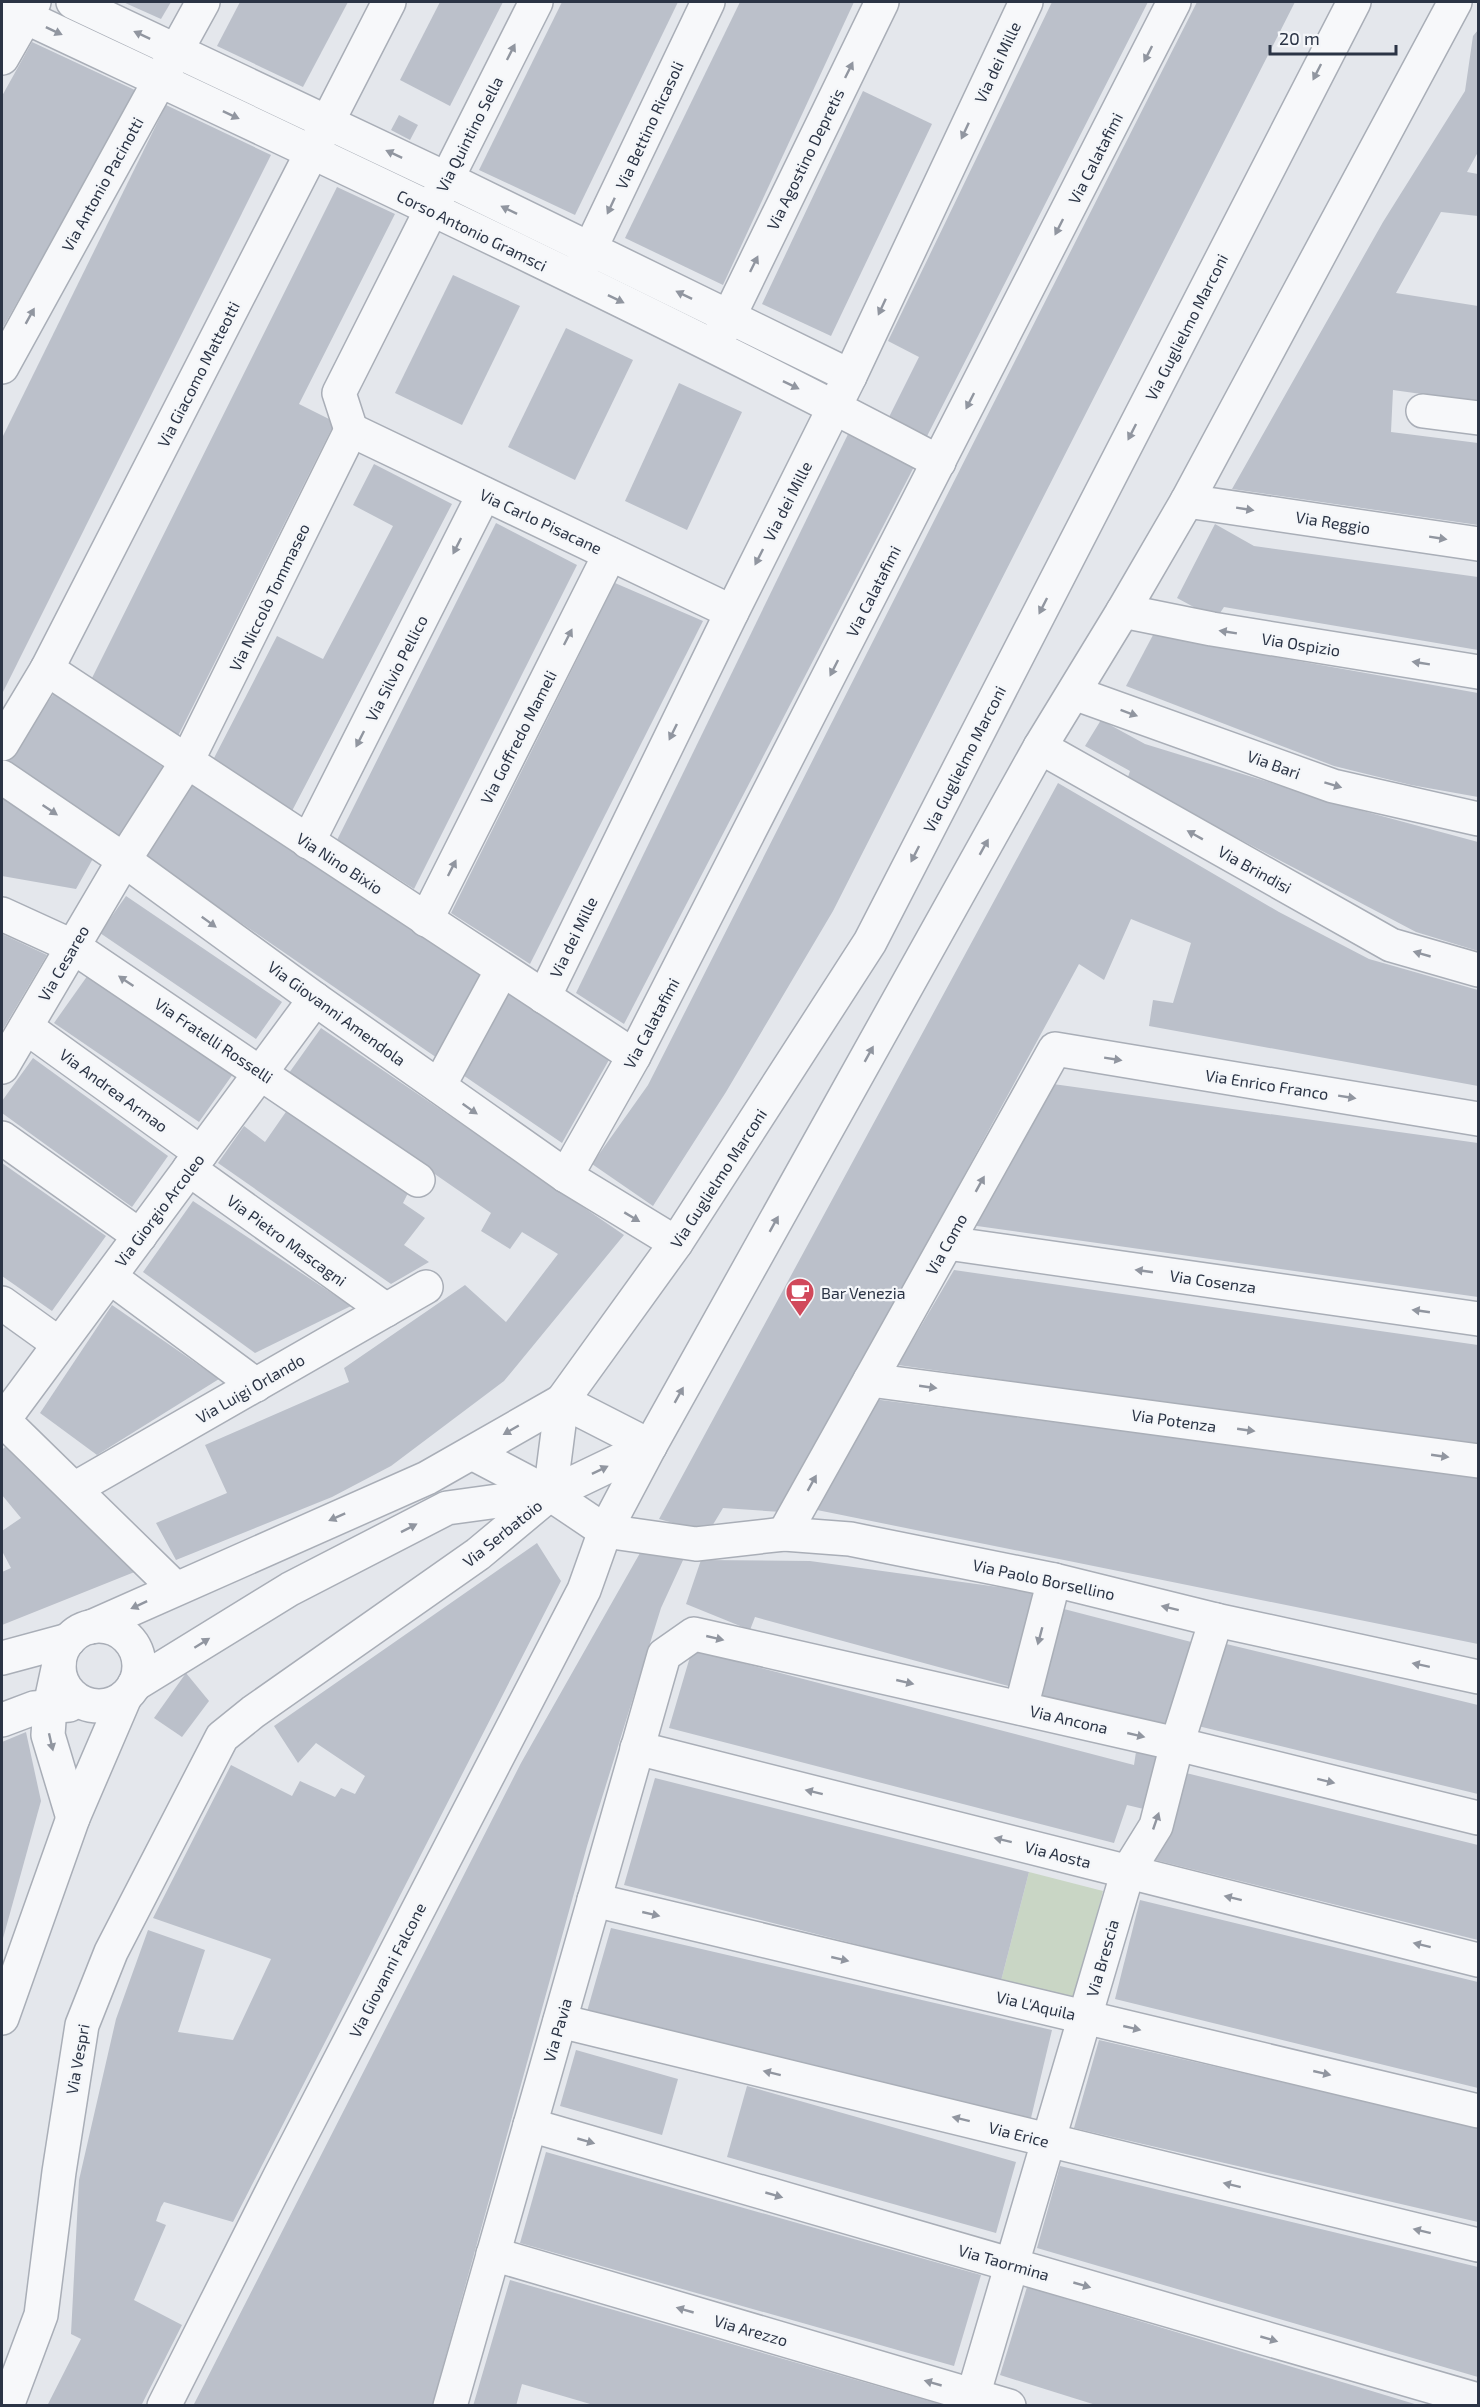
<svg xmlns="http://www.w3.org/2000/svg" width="1480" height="2407" font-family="'Exo 2',sans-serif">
  <rect width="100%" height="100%" fill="#e4e7ec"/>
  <polygon fill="#c9d6c5" points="1029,1872 1103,1891 1075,1999 1001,1981"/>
  <g fill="#bbc0ca">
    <polygon points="123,2 171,2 161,19"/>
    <polygon points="240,2 348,2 303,87 217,46"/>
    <polygon points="440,2 503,2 450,106 400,80"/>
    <polygon points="562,2 678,2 575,215 479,170"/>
    <polygon points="740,2 854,2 723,285 625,238"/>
    <polygon points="1052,2 1148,2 922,446 885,425 919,357 888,341"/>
    <polygon points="1197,2 1295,2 833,911 726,1092 653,1206 592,1164 648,1085"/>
    <polygon points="1478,30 1478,152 1467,172 1478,174 1478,216 1441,212 1396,293 1478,306 1478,402 1393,390 1391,432 1478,443 1478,525 1232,489 1383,222 1465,91 1473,36"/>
    <polygon points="32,42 137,91 2,329 2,96"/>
    <polygon points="863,91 932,124 831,336 762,304"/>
    <polygon points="166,105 271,155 2,694 2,438"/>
    <polygon points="399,115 418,125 410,140 391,130"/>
    <polygon points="337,187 395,214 299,404 335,422 177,738 90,682"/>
    <polygon points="453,275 520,306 462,425 395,393"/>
    <polygon points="566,328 633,360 575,480 508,447"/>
    <polygon points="679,383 742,412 687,530 625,501"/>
    <polygon points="851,428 916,463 624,1024 576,993"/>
    <polygon points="374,464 452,504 292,811 213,760 277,636 323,659 393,526 353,505"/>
    <polygon points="496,523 577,565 414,889 337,840"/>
    <polygon points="1215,524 1254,546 1478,577 1478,650 1224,607 1216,619 1177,598"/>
    <polygon points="615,583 703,621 530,964 451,913"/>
    <polygon points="1153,635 1478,693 1478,797 1411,785 1334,766 1126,686"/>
    <polygon points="54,693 169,771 121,841 7,762"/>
    <polygon points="1101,720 1145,744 1363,811 1478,842 1478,951 1416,932 1127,780 1130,771 1085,746"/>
    <polygon points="193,782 487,976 440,1060 144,856"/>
    <polygon points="1058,783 1279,912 1369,959 1478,990 1478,1086 1149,1026 1153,1000 1173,1003 1191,943 1131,919 1104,980 1079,964 781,1512 723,1508 708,1533 659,1519"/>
    <polygon points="2,792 95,855 76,889 2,876"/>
    <polygon points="126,896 282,1002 256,1039 100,933"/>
    <polygon points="2,934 47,955 2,1031"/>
    <polygon points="88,975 233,1074 199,1122 54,1023"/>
    <polygon points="504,988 610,1058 562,1143 457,1071"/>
    <polygon points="321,1028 624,1235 504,1381 391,1466 332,1497 176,1560 156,1523 227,1493 205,1445 349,1382 344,1368 465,1285 506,1322 558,1254 522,1232 510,1249 481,1231 491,1213 289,1073"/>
    <polygon points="33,1058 168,1156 132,1207 2,1113 2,1101"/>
    <polygon points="1053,1084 1478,1143 1478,1297 970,1225"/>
    <polygon points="290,1106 409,1191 403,1203 425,1218 404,1245 429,1262 391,1284 218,1163 244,1126 265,1142"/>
    <polygon points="2,1163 106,1236 52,1311 2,1276"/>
    <polygon points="193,1201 351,1306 255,1353 143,1272"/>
    <polygon points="954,1270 1478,1345 1478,1448 898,1365"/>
    <polygon points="112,1305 219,1379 97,1455 40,1413"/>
    <polygon points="873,1399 1478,1476 1478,1644 817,1510"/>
    <polygon points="6,1446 137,1571 2,1625 2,1572 11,1568 2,1551 2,1531 21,1518 2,1495 2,1450"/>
    <polygon points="537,1543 561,1581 233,2222 164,2202 161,2207 156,2221 166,2225 134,2300 182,2325 141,2406 47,2406 81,2339 71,2334 79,2180 116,2019 148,1930 205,1950 178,2032 233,2040 271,1959 153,1918 231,1765 292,1796 300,1781 335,1797 341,1788 355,1794 365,1776 316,1743 298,1763 274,1726"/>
    <polygon points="640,1553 684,1558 661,1608 587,1846 432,2406 193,2406 521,1763"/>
    <polygon points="701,1560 810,1561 1041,1593 1012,1687 755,1617 750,1630 686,1604"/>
    <polygon points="1060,1608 1199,1644 1177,1731 1038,1695"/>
    <polygon points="1218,1642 1478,1705 1478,1794 1198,1726"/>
    <polygon points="692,1650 1134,1765 1137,1745 1166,1751 1152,1811 1127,1805 1114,1843 669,1728"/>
    <polygon points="186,1673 209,1701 182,1737 154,1718"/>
    <polygon points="26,1732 41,1801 2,1942 2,1742"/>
    <polygon points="1178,1771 1478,1845 1478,1940 1155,1860"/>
    <polygon points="655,1778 1029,1872 1001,1981 624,1885"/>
    <polygon points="1140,1900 1478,1982 1478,2088 1115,1999"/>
    <polygon points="611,1928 1052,2030 1031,2118 586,2015"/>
    <polygon points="1099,2040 1478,2127 1478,2222 1074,2128"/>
    <polygon points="576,2050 678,2079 662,2135 560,2106"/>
    <polygon points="747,2086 1016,2162 996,2233 727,2157"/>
    <polygon points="546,2152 981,2275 954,2366 520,2243"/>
    <polygon points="1060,2166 1478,2267 1478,2377 1037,2248"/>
    <polygon points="510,2280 943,2405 943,2406 597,2406 522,2384 516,2406 473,2406"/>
    <polygon points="1027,2287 1418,2405 1417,2406 1099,2406 1000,2375"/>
  </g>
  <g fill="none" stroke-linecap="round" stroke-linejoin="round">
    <g stroke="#a9aeb7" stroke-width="36">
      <g id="minor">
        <polyline points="73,2 447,179 850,376"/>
        <path d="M2 6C316 154 632 300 939 462"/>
        <polyline points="2,58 34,2"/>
        <polyline points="581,268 708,2"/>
        <polyline points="719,337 882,2"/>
        <polyline points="2,367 203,2"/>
        <polyline points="1423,411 1478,418"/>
        <polyline points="351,430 339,393 536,2"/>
        <polyline points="351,430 732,612"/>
        <polyline points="1187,501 1478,544"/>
        <polyline points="1123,611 1212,629 1478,672"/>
        <polyline points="47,669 634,1056"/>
        <polyline points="1074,693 1333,786 1478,819"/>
        <polyline points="2,744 47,669 389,2"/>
        <polyline points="1040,747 1391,945 1478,970"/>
        <polyline points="2,777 124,860 315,999 566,1176 676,1243"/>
        <polyline points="308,842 484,494"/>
        <polyline points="2,914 72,946 418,1180"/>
        <polyline points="426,920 610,554"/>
        <polyline points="544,997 732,612 850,376 1026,2"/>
        <polyline points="26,1027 201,1153"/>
        <polyline points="2,1067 124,860 186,763 351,430"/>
        <polyline points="439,1086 502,970"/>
        <polyline points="2,1138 140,1236"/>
        <polyline points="189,1169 386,1310"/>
        <polyline points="566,1176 634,1056 1174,2"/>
        <polyline points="947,1243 1478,1319"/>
        <polyline points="110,1277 256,1385"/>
        <polyline points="2,1303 59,1344"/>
        <polyline points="870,1380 1478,1461"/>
        <polyline points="3,1420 175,1588"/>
        <polyline points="2,1422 315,999"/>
        <polyline points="472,1453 550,1494 605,1531 696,1544 784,1534 850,1539 1054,1580 1216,1620 1478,1677"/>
        <polyline points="74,1489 426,1287"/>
        <polyline points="550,1494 562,1401 676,1243 870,942 1354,2"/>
        <polyline points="784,1534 1055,1049 1478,1119"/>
        <circle cx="99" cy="1666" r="40"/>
        <polyline points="91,1627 427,1478 562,1401 650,1446"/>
        <polyline points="2,1658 69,1640"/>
        <polyline points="59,1664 50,1706 48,1735 73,1818"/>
        <polyline points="134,1685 290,1589 447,1508 550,1494"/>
        <polyline points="1021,1708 1054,1580"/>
        <polyline points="2,1720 34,1708 69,1705"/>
        <polyline points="637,1748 1478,1960"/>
        <polyline points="594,1900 1478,2111"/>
        <polyline points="2,2018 73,1818 125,1697"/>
        <polyline points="560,2021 1478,2245"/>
        <polyline points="530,2125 1478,2400"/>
        <polyline points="493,2254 1009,2406"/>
        <polyline points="7,2406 41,2315 59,2172 82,2025 111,1952 222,1737 253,1712 478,1554 550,1494 650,1446"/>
        <polyline points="164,2406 280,2176 584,1590 605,1531 650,1446 1040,747 1123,611 1187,501 1455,2"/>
        <polyline points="450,2406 664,1655 694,1634 1177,1744 1478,1818"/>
        <polyline points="970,2406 1128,1871 1156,1826 1177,1744 1216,1620"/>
      </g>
    </g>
    <use href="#minor" stroke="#f7f8fa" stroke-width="33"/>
  </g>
  <defs><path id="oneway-solid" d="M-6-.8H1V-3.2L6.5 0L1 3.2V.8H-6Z" transform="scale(1.5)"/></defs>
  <g fill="#9196a0">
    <use href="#oneway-solid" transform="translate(54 31) rotate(25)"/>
    <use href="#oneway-solid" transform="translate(142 35) rotate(-155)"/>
    <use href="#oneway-solid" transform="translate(511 52) rotate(-63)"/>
    <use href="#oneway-solid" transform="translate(1148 54) rotate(117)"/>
    <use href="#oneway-solid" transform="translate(849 70) rotate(-64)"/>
    <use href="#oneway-solid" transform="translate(1317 72) rotate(117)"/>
    <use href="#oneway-solid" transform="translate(231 115) rotate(25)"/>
    <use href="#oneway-solid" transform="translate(965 131) rotate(115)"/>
    <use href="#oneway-solid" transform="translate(394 154) rotate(-155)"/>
    <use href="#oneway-solid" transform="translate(611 206) rotate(115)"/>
    <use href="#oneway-solid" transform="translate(509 210) rotate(-154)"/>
    <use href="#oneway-solid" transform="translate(1059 227) rotate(117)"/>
    <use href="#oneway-solid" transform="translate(754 264) rotate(-64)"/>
    <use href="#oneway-solid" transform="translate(684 295) rotate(-154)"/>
    <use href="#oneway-solid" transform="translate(616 299) rotate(26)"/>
    <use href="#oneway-solid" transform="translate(882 307) rotate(115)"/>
    <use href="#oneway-solid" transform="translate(30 316) rotate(-61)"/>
    <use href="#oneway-solid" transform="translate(791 385) rotate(26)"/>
    <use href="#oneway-solid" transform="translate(970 401) rotate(117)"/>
    <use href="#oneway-solid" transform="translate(1132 432) rotate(117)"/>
    <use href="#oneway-solid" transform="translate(1245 509) rotate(9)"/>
    <use href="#oneway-solid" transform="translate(1438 538) rotate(9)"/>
    <use href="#oneway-solid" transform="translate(457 546) rotate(117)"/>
    <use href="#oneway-solid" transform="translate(759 557) rotate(117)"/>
    <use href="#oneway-solid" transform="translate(1043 606) rotate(117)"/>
    <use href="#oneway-solid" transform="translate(1228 632) rotate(-171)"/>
    <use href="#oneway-solid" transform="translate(568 637) rotate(-63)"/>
    <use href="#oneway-solid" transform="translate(1421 663) rotate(-171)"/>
    <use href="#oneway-solid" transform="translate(834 668) rotate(117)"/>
    <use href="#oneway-solid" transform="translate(1129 713) rotate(20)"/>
    <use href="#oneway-solid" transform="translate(673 732) rotate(116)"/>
    <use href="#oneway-solid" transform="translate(360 739) rotate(117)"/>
    <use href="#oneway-solid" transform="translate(1333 785) rotate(17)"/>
    <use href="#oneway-solid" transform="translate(50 810) rotate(34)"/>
    <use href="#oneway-solid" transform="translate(1195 835) rotate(-151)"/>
    <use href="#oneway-solid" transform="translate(984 847) rotate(-61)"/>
    <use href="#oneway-solid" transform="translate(915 854) rotate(117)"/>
    <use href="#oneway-solid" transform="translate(452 868) rotate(-63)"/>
    <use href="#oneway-solid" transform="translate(209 922) rotate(36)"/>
    <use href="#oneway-solid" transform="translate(1422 954) rotate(-164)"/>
    <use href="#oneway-solid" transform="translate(126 981) rotate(-146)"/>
    <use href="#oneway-solid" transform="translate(869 1054) rotate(-61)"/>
    <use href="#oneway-solid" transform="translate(1113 1059) rotate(9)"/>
    <use href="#oneway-solid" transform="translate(1347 1097) rotate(9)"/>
    <use href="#oneway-solid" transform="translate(470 1109) rotate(35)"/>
    <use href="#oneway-solid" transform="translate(980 1184) rotate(-61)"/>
    <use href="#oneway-solid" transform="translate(632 1217) rotate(31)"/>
    <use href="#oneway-solid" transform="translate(774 1224) rotate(-61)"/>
    <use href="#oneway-solid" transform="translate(1144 1271) rotate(-172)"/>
    <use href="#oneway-solid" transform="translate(1421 1311) rotate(-172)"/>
    <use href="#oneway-solid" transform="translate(928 1387) rotate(8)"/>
    <use href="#oneway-solid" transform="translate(679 1395) rotate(-61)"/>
    <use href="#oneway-solid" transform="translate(511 1430) rotate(150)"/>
    <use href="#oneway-solid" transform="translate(1246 1430) rotate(8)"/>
    <use href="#oneway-solid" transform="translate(1440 1456) rotate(8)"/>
    <use href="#oneway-solid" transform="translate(600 1470) rotate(-26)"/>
    <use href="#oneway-solid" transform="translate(812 1483) rotate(-61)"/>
    <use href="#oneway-solid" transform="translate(337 1517) rotate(156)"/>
    <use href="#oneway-solid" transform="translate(409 1528) rotate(-27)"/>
    <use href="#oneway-solid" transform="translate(139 1605) rotate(155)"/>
    <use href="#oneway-solid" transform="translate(1170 1608) rotate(-166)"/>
    <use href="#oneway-solid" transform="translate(1040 1636) rotate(105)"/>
    <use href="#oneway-solid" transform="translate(715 1638) rotate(13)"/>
    <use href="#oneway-solid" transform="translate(202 1643) rotate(-32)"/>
    <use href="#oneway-solid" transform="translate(1421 1665) rotate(-168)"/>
    <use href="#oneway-solid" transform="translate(905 1682) rotate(13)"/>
    <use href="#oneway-solid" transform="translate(1136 1735) rotate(13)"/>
    <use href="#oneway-solid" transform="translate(51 1742) rotate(77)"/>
    <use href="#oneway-solid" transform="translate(1326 1781) rotate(14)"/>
    <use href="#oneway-solid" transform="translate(814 1792) rotate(-166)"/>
    <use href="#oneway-solid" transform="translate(1156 1821) rotate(-71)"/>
    <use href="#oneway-solid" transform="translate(1003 1840) rotate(-166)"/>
    <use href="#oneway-solid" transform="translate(1233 1898) rotate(-166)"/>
    <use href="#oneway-solid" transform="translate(651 1914) rotate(13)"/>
    <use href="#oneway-solid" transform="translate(1422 1945) rotate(-166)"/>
    <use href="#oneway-solid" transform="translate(840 1959) rotate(13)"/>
    <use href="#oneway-solid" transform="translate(1132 2028) rotate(13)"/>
    <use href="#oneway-solid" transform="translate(772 2073) rotate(-166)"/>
    <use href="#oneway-solid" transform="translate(1322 2073) rotate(13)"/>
    <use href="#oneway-solid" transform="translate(961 2119) rotate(-166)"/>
    <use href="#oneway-solid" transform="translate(586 2141) rotate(16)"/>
    <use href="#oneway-solid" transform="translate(1232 2185) rotate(-166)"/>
    <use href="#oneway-solid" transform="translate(774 2195) rotate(16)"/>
    <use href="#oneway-solid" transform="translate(1422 2231) rotate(-166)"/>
    <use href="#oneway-solid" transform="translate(1082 2285) rotate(16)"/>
    <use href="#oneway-solid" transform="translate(685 2310) rotate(-164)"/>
    <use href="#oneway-solid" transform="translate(1269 2339) rotate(16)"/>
    <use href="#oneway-solid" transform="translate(933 2383) rotate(-164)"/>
  </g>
  <defs>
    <g id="cafe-pin" transform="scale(1.5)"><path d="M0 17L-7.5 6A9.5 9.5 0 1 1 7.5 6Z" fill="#d1495b" stroke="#f4f6f9"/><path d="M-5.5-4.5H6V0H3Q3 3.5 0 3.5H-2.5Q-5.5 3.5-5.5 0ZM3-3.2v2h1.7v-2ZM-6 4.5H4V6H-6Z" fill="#fff"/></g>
  </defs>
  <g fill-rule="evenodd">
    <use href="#cafe-pin" x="800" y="1292"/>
  </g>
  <g text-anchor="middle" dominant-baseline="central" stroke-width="4.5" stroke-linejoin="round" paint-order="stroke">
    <g font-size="16" fill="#2b3445" stroke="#f4f6f9">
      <text transform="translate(997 62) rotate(-65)">Via dei Mille</text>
      <text transform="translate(649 125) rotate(-65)">Via Bettino Ricasoli</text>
      <text transform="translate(469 134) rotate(-63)">Via Quintino Sella</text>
      <text transform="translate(1095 158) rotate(-63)">Via Calatafimi</text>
      <text transform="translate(805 159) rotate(-64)">Via Agostino Depretis</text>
      <text transform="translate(102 184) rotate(-61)">Via Antonio Pacinotti</text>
      <text transform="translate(472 230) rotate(26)">Corso Antonio Gramsci</text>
      <text transform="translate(1186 327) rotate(-63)">Via Guglielmo Marconi</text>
      <text transform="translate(198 374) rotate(-63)">Via Giacomo Matteotti</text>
      <text transform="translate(787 501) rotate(-63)">Via dei Mille</text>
      <text transform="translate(541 521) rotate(25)">Via Carlo Pisacane</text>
      <text transform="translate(1333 522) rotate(9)">Via Reggio</text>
      <text transform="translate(873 591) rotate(-63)">Via Calatafimi</text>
      <text transform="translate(269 597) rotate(-64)">Via Niccolò Tommaseo</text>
      <text transform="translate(1301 644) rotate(9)">Via Ospizio</text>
      <text transform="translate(396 668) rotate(-63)">Via Silvio Pellico</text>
      <text transform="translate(518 737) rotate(-63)">Via Goffredo Mameli</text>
      <text transform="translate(964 759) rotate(-63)">Via Guglielmo Marconi</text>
      <text transform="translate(1274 764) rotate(20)">Via Bari</text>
      <text transform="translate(340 863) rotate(33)">Via Nino Bixio</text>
      <text transform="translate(1255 869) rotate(29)">Via Brindisi</text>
      <text transform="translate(573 937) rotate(-64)">Via dei Mille</text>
      <text transform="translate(63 963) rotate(-60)">Via Cesareo</text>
      <text transform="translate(337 1013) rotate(36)">Via Giovanni Amendola</text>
      <text transform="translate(651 1023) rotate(-62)">Via Calatafimi</text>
      <text transform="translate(214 1040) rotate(34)">Via Fratelli Rosselli</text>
      <text transform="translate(1267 1084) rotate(9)">Via Enrico Franco</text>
      <text transform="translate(114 1090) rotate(36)">Via Andrea Armao</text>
      <text transform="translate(718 1178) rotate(-57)">Via Guglielmo Marconi</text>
      <text transform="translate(159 1210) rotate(-53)">Via Giorgio Arcoleo</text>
      <text transform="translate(287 1240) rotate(36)">Via Pietro Mascagni</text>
      <text transform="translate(946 1244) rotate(-61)">Via Como</text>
      <text transform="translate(1213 1281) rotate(8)">Via Cosenza</text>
      <text transform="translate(250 1388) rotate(-30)">Via Luigi Orlando</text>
      <text transform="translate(1174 1420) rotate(8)">Via Potenza</text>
      <text transform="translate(502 1533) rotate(-39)">Via Serbatoio</text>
      <text transform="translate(1044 1579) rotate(12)">Via Paolo Borsellino</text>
      <text transform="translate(1069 1719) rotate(13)">Via Ancona</text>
      <text transform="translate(1058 1854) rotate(14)">Via Aosta</text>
      <text transform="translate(1102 1958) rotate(-74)">Via Brescia</text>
      <text transform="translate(387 1970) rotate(-63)">Via Giovanni Falcone</text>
      <text transform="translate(1036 2005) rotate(13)">Via L'Aquila</text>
      <text transform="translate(557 2030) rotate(-74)">Via Pavia</text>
      <text transform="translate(77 2059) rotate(-80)">Via Vespri</text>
      <text transform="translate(1019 2134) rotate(14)">Via Erice</text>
      <text transform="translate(1004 2262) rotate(16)">Via Taormina</text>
      <text transform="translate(751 2330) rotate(16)">Via Arezzo</text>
    </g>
    <g font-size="16" fill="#2b3445" stroke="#f4f6f9" text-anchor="start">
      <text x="821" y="1292">Bar Venezia</text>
    </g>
  </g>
  <rect width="1480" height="2407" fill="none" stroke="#2b3445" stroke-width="6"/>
  <path d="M1270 45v9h126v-9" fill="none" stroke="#2b3445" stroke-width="3"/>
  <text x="1279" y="45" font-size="18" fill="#2b3445" stroke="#f4f6f9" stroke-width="4.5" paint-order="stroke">20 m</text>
</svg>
